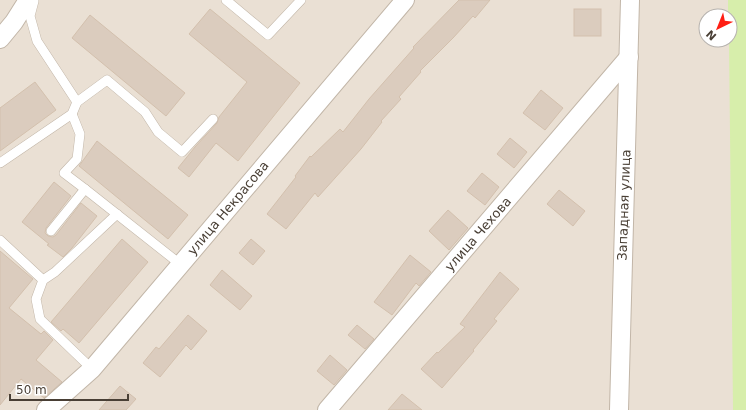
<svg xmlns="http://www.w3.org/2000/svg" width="746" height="410" font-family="'DejaVu Sans',sans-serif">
  <rect width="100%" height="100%" fill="#f5efe6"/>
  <path fill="#eae0d4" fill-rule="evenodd" d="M0 0H746V410H0ZM706 16H730V40H706Z"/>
  <polygon fill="#d7eeab" points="728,0 746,0 746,410 733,410 729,40 730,40 730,16 728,16"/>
  <g fill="#dbccbe" stroke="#d3c0ad">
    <polygon points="459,0 490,0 475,18 473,16 453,38 420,71 421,72 399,97 401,99 381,121 382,122 361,149 318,197 315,193 286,229 267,214 296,177 295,176 310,156 311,157 340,129 343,132 369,99 414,48 413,47"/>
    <polygon points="210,9 300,83 238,161 216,143 189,177 178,168 195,147 217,123 219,117 247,82 189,34"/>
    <rect x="574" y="9" width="27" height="27"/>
    <polygon points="90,15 185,93 166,116 72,38"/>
    <polygon points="35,82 56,110 0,151 0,108"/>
    <polygon points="541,90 563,108 545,130 523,113"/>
    <polygon points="510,138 527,152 514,168 497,154"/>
    <polygon points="97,141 188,215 168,239 79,166"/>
    <polygon points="482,173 499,187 485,205 467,191"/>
    <polygon points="54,182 71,196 46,228 45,233 48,236 53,237 56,235 81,203 97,216 72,248 63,257 47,245 49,244 22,222"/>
    <polygon points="559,190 585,211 573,226 547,204"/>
    <polygon points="448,210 468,228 449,250 429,231"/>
    <polygon points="122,239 148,262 79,343 63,329 61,331 51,322"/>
    <polygon points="251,239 265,251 253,265 239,253"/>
    <polygon points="0,251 33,279 9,308 41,334 44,331 53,340 36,360 62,382 44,398 21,379 0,405"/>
    <polygon points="410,255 431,272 419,286 416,283 392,315 374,302"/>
    <polygon points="222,270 252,296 240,310 210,285"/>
    <polygon points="500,272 519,289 494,319 497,321 473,350 474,351 442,388 421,369 437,352 438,353 465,327 460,324"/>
    <polygon points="188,315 207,331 191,350 186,345 160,377 143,363 156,347 159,349"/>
    <polygon points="357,325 374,339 365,349 348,335"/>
    <polygon points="330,355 347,370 334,385 317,371"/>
    <polygon points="120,386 136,399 126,410 99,410"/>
    <polygon points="402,394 422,410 388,410"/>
  </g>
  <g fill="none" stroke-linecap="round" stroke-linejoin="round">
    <g stroke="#c2b6a8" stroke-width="10">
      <g id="service">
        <polyline points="226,0 268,35 301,0"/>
        <polyline points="77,102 107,80 145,112 158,132 182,152 213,119"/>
        <polyline points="72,114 80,134 77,159 64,173 85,189"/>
        <polyline points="0,163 72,114 77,102 37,41 30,16 34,1"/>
        <polyline points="51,231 85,189 180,264"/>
        <polyline points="0,240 43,280"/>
        <polyline points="92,369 40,319 36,299 43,280 55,272 117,214"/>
      </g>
    </g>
    <g stroke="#c2b6a8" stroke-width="20">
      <g id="minor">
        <polyline points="0,39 14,22 28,0"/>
        <polyline points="46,410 92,369 405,0"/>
        <polyline points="327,410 629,57"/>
        <polyline points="619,410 630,0"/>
      </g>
    </g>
    <use href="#service" stroke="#fff" stroke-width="9"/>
    <use href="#minor" stroke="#fff" stroke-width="18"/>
  </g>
  <g text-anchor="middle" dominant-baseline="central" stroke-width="3.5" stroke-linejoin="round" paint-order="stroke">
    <g font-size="13" fill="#493f35" stroke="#fff">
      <text transform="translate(624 205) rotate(-88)">Западная улица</text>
      <text transform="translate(228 208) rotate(-50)">улица Некрасова</text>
      <text transform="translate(478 234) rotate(-49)">улица Чехова</text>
    </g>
  </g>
  <g transform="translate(718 28) rotate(223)"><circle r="19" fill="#ffffff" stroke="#b6b2ae"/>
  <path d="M0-3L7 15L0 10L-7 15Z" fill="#ff1e13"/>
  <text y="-6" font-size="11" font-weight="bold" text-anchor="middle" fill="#493f35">N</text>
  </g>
  <path d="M10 394v6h118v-6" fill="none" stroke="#493f35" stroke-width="2"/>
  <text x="16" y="394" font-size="12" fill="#493f35" stroke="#ffffff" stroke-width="3" paint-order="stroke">50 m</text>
</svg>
